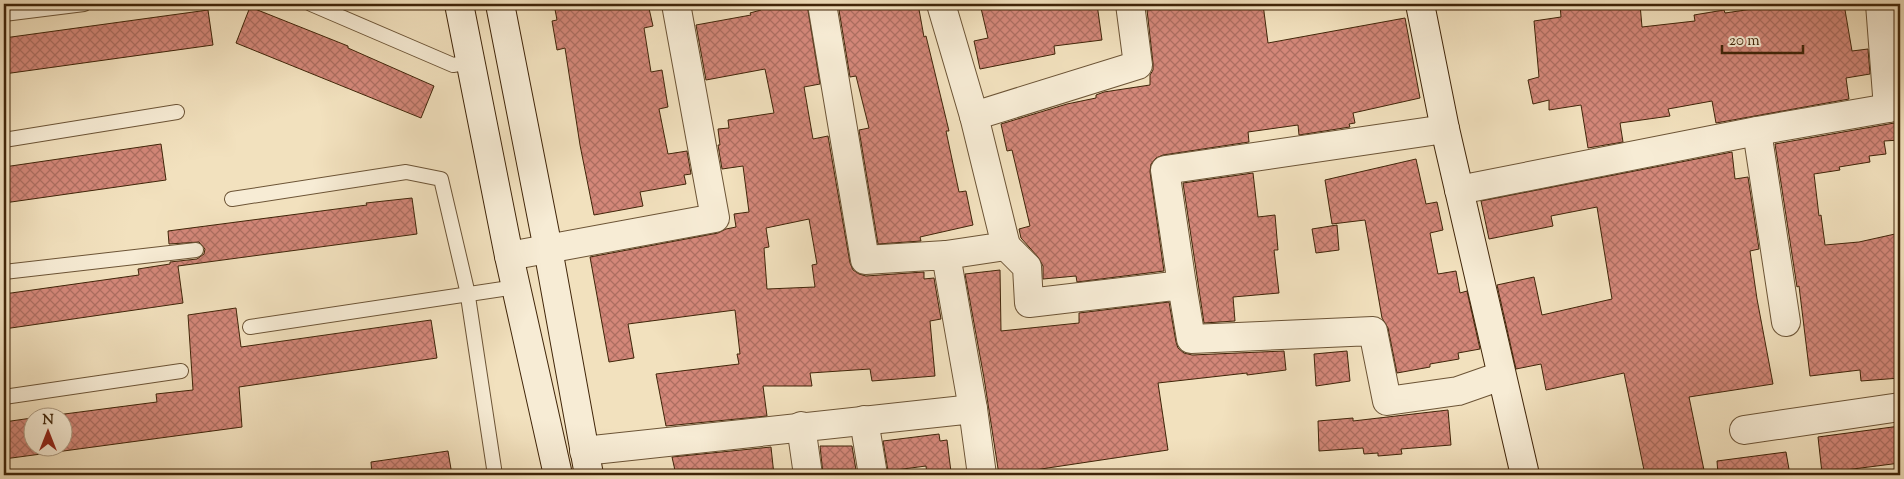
<svg xmlns="http://www.w3.org/2000/svg" width="1904" height="479" font-family="'Sorts Mill Goudy',serif">
  <defs>
    <pattern id="building-cross-hatch" width="8" height="8" patternUnits="userSpaceOnUse" patternTransform="scale(1.25)"><rect width="8" height="8" fill="#d38779"/><path d="M0 0l8 8M0 8l8-8" fill="none" stroke="#ad6e61"/></pattern>
  </defs>
  <rect width="100%" height="100%" fill="#f2e1be"/>
  <filter id="stains"><feTurbulence type="fractalNoise" baseFrequency=".004" numOctaves="4"/><feColorMatrix values="0 0 0 0 .2 0 0 0 0 .09 0 0 0 0 .02 0 0 0 .5 -.17"/></filter>
  <radialGradient id="worn" r=".72"><stop offset=".6" stop-color="#630" stop-opacity="0"/><stop offset="1" stop-color="#630" stop-opacity=".3"/></radialGradient>
  <g fill="url(#building-cross-hatch)" stroke="#402509" fill-rule="evenodd">
    <polygon points="554,4 648,4 653,26 644,28 651,72 662,70 668,107 659,109 668,154 687,151 691,174 684,175 686,184 640,192 643,206 594,215 580,145 565,48 557,50 552,21 557,20"/>
    <path d="M761 4H807L820 84 804 87 813 139 828 136 850 263 853 270 859 274 866 276 924 272V279L934 278 941 319 930 321 935 376 872 381 870 369 810 373 812 386H763L767 416 666 426 656 374 739 364 737 354H740L735 310 628 324 634 358 609 362 590 257 718 233 726 229 736 227 734 214 749 212 743 166 722 169 718 145H720L718 129 729 128 728 120 774 113 765 69 706 80 696 25 751 15 750 13 761 10ZM809 219 817 264 812 265 815 287 767 289 764 248 769 247 766 228Z"/>
    <polygon points="838,4 918,4 924,37 926,36 949,131 946,131 959,192 966,191 973,225 920,237 921,241 878,244 859,130 869,128 856,76 850,77"/>
    <polygon points="980,4 1097,4 1102,40 1054,46 1055,54 980,69 974,41 988,38"/>
    <polygon points="1196,4 1263,4 1268,43 1405,18 1420,98 1353,113 1355,123 1349,124 1350,127 1299,135 1298,125 1248,132 1249,142 1163,155 1156,158 1151,164 1150,172 1164,271 1077,282 1076,276 1043,279 1043,266 1038,257 1021,238 1019,229 1030,226 1012,150 1007,151 1001,124 1067,104 1096,98 1096,95 1104,92 1150,85 1150,75 1153,70 1153,63 1147,10 1196,6"/>
    <polygon points="1560,4 1640,4 1642,27 1695,21 1694,15 1724,10 1725,13 1766,7 1765,4 1844,4 1852,51 1868,49 1870,74 1846,78 1849,99 1716,123 1712,101 1668,109 1670,116 1620,123 1623,142 1588,148 1581,105 1549,110 1549,100 1533,104 1528,80 1539,77 1534,21 1561,17"/>
    <polygon points="250,7 348,46 348,48 434,86 421,118 236,43"/>
    <polygon points="208,10 213,45 4,74 4,38"/>
    <polygon points="1900,122 1900,140 1884,141 1886,154 1869,156 1870,162 1839,167 1840,170 1814,174 1819,216 1821,215 1825,245 1859,242 1895,234 1897,241 1900,240 1900,378 1861,381 1860,370 1810,376 1799,286 1797,287 1775,144"/>
    <polygon points="161,144 166,180 4,203 4,167"/>
    <polygon points="1732,152 1735,179 1748,177 1759,249 1750,251 1757,299 1773,384 1689,397 1705,475 1645,475 1624,373 1546,390 1541,364 1516,369 1497,285 1534,277 1542,315 1612,299 1597,207 1551,216 1553,226 1489,239 1481,201"/>
    <polygon points="1416,159 1426,204 1437,202 1443,230 1430,233 1438,274 1456,271 1460,293 1467,291 1480,349 1458,353 1459,359 1430,364 1430,367 1397,373 1388,328 1382,318 1365,220 1332,224 1325,180"/>
    <polygon points="1253,173 1258,217 1275,215 1278,250 1274,250 1279,293 1233,297 1235,321 1204,323 1183,183"/>
    <polygon points="412,198 417,234 178,266 183,303 4,329 4,294 139,275 138,269 170,264 170,262 197,259 204,254 205,249 199,242 169,244 168,231 367,205 366,203"/>
    <polygon points="1337,225 1339,250 1316,253 1312,229"/>
    <polygon points="1000,270 1001,331 1079,323 1079,313 1169,302 1176,342 1178,348 1184,353 1192,355 1284,351 1286,370 1247,375 1247,373 1158,383 1168,450 1021,472 1022,475 999,475 984,378 965,274"/>
    <polygon points="236,308 241,347 431,320 437,358 239,387 242,427 4,459 4,422 32,418 32,446 62,446 62,416 49,416 157,402 156,394 193,390 188,315"/>
    <polygon points="1347,351 1350,381 1316,386 1314,354"/>
    <polygon points="1448,410 1451,445 1401,449 1402,454 1378,456 1378,453 1364,454 1363,448 1319,451 1318,421 1353,418 1353,421"/>
    <polygon points="1900,426 1900,463 1822,473 1818,437"/>
    <polygon points="939,434 940,441 947,440 951,472 927,475 926,466 888,471 883,441"/>
    <polygon points="820,446 852,446 856,470 836,470 836,474 823,474"/>
    <polygon points="771,447 774,475 676,475 672,457"/>
    <polygon points="448,451 452,475 372,475 371,462"/>
    <polygon points="1786,452 1790,475 1718,475 1717,461"/>
  </g>
  <g fill="none" stroke-linecap="round" stroke-linejoin="round">
    <g stroke="#6c5436" stroke-width="16">
      <g id="lane">
        <polyline points="311,4 453,65 471,62"/>
        <polyline points="4,14 84,4"/>
        <polyline points="4,140 177,112"/>
        <polyline points="232,199 406,172 441,179 467,290 495,475"/>
        <polyline points="4,272 196,250"/>
        <polyline points="250,327 516,287"/>
        <polyline points="4,397 181,371"/>
      </g>
    </g>
    <g stroke="#6c5436" stroke-width="30">
      <g id="street">
        <polyline points="822,4 865,260 946,255 973,409"/>
        <polyline points="941,4 974,116 1006,246 946,255"/>
        <polyline points="1880,4 1888,108"/>
        <polyline points="974,116 1138,65 1130,4"/>
        <polyline points="1757,131 1786,322"/>
        <polyline points="1459,190 1757,131 1900,106"/>
        <polyline points="1006,246 1027,267 1029,303 1182,285 1191,339 1373,331 1387,401 1458,391 1501,376"/>
        <polyline points="509,256 715,218 676,4"/>
        <polyline points="1182,285 1165,170 1445,129"/>
        <polyline points="864,420 873,475"/>
        <polyline points="801,426 808,475"/>
        <polyline points="1744,430 1900,407"/>
        <polyline points="584,451 973,409 982,475"/>
      </g>
    </g>
    <g stroke="#402509" stroke-width="30">
      <g id="secondary">
        <polyline points="459,4 509,256 558,475"/>
        <polyline points="500,4 548,249 589,475"/>
        <polyline points="1420,4 1445,129 1525,475"/>
      </g>
    </g>
    <use href="#lane" stroke="#f7ecd5" stroke-width="14"/>
    <use href="#street" stroke="#f7ecd5" stroke-width="28"/>
    <use href="#secondary" stroke="#f7ecd5" stroke-width="28"/>
  </g>
  <rect width="1904" height="479" fill="none" stroke="#f2e1be" stroke-width="20"/>
  <rect x="5" y="5" width="1894" height="469" fill="none" stroke="#402509" stroke-width="2.5"/>
  <rect x="10" y="10" width="1884" height="459" fill="none" stroke="#402509"/>
  <g transform="translate(48 432)"><circle r="24" fill="#f7ecd5" stroke="#ae9c83"/>
  <path d="M0-4L9 19L0 12L-9 19Z" fill="#8f2418"/>
  <text y="-8" font-size="14" font-weight="bold" text-anchor="middle" fill="#402509">N</text>
  </g>
  <path d="M1722 45v8h81v-8" fill="none" stroke="#402509" stroke-width="2.5"/>
  <text x="1729" y="45" font-size="15" fill="#402509" stroke="#f7ecd5" stroke-width="4" paint-order="stroke">20 m</text>
  <rect width="100%" height="100%" filter="url(#stains)"/>
  <rect width="100%" height="100%" fill="url(#worn)"/>
</svg>
